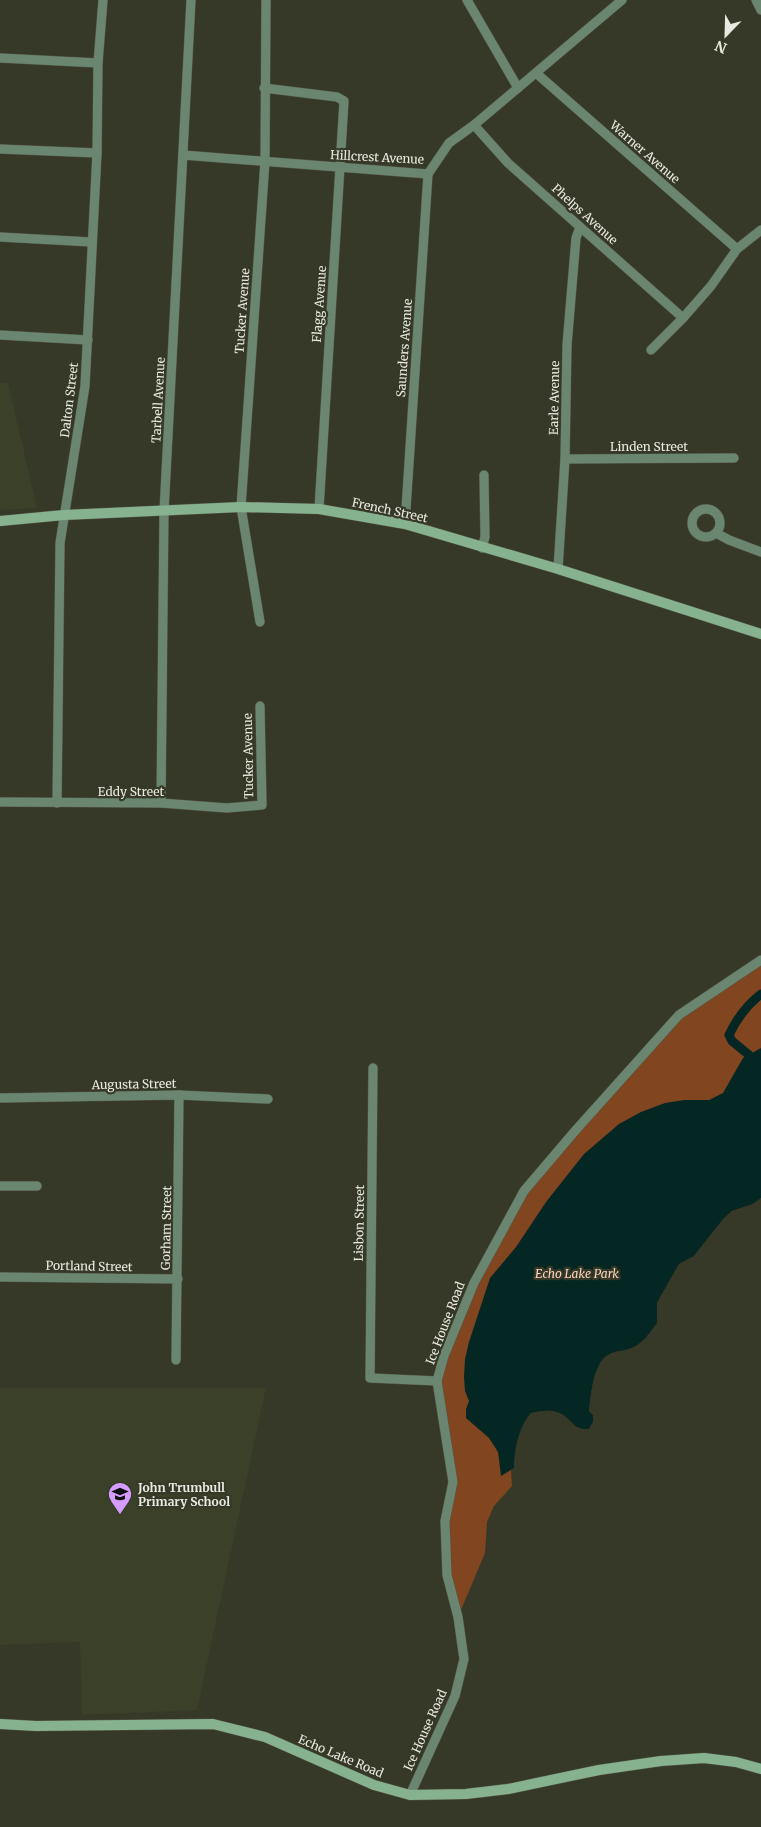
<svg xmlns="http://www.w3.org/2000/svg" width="761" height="1827" font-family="Merriweather,serif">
  <rect width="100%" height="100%" fill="#363928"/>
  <g fill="#3b4028">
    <polygon points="0,383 8,383 37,508 0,510"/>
    <polygon points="0,1388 266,1388 197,1710 82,1715 80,1642 0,1645"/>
  </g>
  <path fill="#814520" d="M761 960V1198L753 1204 732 1211 724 1218 694 1256 679 1264 657 1303V1323C650 1333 641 1346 629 1349 623 1351 615 1351 610 1354 593 1361 591 1396 589 1411L593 1415V1422L589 1429C572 1431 572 1418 559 1413 549 1409 540 1411 531 1413L525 1419 506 1457 511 1470 512 1486 494 1506 487 1522 485 1553 458 1617 447 1575 445 1521 453 1482 437 1381 474 1283 524 1191 679 1015Z"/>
  <path fill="#042723" d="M761 1048V1198L753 1204 732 1211 724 1218 694 1256 679 1264 657 1303V1323C650 1333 641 1346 629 1349 623 1351 615 1351 610 1354 593 1361 591 1396 589 1411L593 1415V1422L589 1429C572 1431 572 1418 559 1413 550 1409 540 1411 531 1413 519 1426 514 1450 514 1468L501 1476 498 1452 489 1438 466 1418V1409L469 1401 465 1391 464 1377 465 1359 469 1342 490 1278 516 1247 546 1202 584 1154 619 1124 641 1112 665 1103 684 1100H709L723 1093 743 1058Z"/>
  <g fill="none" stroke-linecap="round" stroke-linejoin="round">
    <path stroke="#042723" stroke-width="9" d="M749 1055 732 1041 729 1035C736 1020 748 1004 761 994"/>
    <g stroke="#525545" stroke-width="10">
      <g id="street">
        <polyline points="467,0 518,88"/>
        <polyline points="756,0 761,10"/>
        <polyline points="0,58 98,63"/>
        <polyline points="536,73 737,249"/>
        <polyline points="264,88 337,97 344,101 319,509"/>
        <polyline points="474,125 508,163 683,318"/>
        <polyline points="0,149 97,153"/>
        <polyline points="183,155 428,174 449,143 474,125 622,0"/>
        <polyline points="0,237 91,242"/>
        <polyline points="0,335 88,340"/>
        <polyline points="651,350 683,318 711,286 737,249 761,230"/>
        <polyline points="565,459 734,458"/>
        <circle cx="706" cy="523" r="14"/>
        <polyline points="405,524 428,174"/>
        <polyline points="716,533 729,540 761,552"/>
        <polyline points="482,548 485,537 484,475"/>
        <polyline points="558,569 565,459 567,345 576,238 580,227"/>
        <polyline points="260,622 241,507 265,161 266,0"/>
        <polyline points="0,802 161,803 227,808 262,805 260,706"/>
        <polyline points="57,803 60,543 85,386 97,153 98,63 103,0"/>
        <polyline points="161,803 164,511 191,0"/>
        <polyline points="373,1068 370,1378 437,1381"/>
        <polyline points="0,1098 179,1095 268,1099"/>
        <polyline points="0,1186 37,1186"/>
        <polyline points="0,1277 178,1279"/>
        <polyline points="176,1360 179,1095"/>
        <polyline points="410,1795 455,1696 464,1659 458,1617 447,1575 445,1521 453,1482 437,1381 444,1356 474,1283 524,1191 575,1131 679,1015 761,960"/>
      </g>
    </g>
    <g stroke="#525545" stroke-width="11">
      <g id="secondary">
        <polyline points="0,521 64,515 241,507 319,509 405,524 558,569 761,634"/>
        <polyline points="0,1724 36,1726 213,1724 265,1737 374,1785 410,1795 466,1794 508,1789 599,1770 661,1761 704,1758 736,1762 761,1769"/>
      </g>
    </g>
    <use href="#street" stroke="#6b8670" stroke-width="9"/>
    <use href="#secondary" stroke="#87b28f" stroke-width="10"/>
  </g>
  <defs>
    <g id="school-pin" transform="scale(1.25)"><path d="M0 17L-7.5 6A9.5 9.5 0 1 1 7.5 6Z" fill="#d49cfc" stroke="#363928"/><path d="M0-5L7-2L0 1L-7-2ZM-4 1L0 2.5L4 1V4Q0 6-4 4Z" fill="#111"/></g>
  </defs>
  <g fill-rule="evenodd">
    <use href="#school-pin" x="120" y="1494"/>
  </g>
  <g text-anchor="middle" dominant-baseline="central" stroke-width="4.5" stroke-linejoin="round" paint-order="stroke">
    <g font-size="12" fill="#e8eadf" stroke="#363928">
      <text transform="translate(645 152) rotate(41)">Warner Avenue</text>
      <text transform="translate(377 157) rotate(3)">Hillcrest Avenue</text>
      <text transform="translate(585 214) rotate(42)">Phelps Avenue</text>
      <text transform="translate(319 304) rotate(-86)">Flagg Avenue</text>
      <text transform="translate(242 311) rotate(-86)">Tucker Avenue</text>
      <text transform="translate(404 348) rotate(-86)">Saunders Avenue</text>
      <text transform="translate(554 398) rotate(-89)">Earle Avenue</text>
      <text transform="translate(69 400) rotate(-83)">Dalton Street</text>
      <text transform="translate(158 400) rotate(-87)">Tarbell Avenue</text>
      <text x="649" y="446">Linden Street</text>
      <text transform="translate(390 510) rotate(12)">French Street</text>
      <text transform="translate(248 756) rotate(-91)">Tucker Avenue</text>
      <text x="131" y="791">Eddy Street</text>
      <text transform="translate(134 1084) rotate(-1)">Augusta Street</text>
      <text transform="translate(359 1223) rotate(-89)">Lisbon Street</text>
      <text transform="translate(166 1228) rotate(-89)">Gorham Street</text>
      <text transform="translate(89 1266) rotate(1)">Portland Street</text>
      <text transform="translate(445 1323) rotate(-69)">Ice House Road</text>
      <text transform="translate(425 1730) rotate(-66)">Ice House Road</text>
      <text transform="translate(341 1756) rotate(23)">Echo Lake Road</text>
    </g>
    <g font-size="12" font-style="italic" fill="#fbd4bf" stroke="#363928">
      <text x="577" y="1273">Echo Lake Park</text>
    </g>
    <g font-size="12" font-weight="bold" fill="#e8eadf" stroke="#363928" text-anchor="start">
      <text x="138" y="1487">John Trumbull<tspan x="138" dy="14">Primary School</tspan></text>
    </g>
  </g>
  <g transform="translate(726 35) rotate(203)" stroke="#363928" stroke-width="4" paint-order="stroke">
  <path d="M0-4L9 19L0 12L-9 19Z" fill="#e8eadf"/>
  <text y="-8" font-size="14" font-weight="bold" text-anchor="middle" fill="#e8eadf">N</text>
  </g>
</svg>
